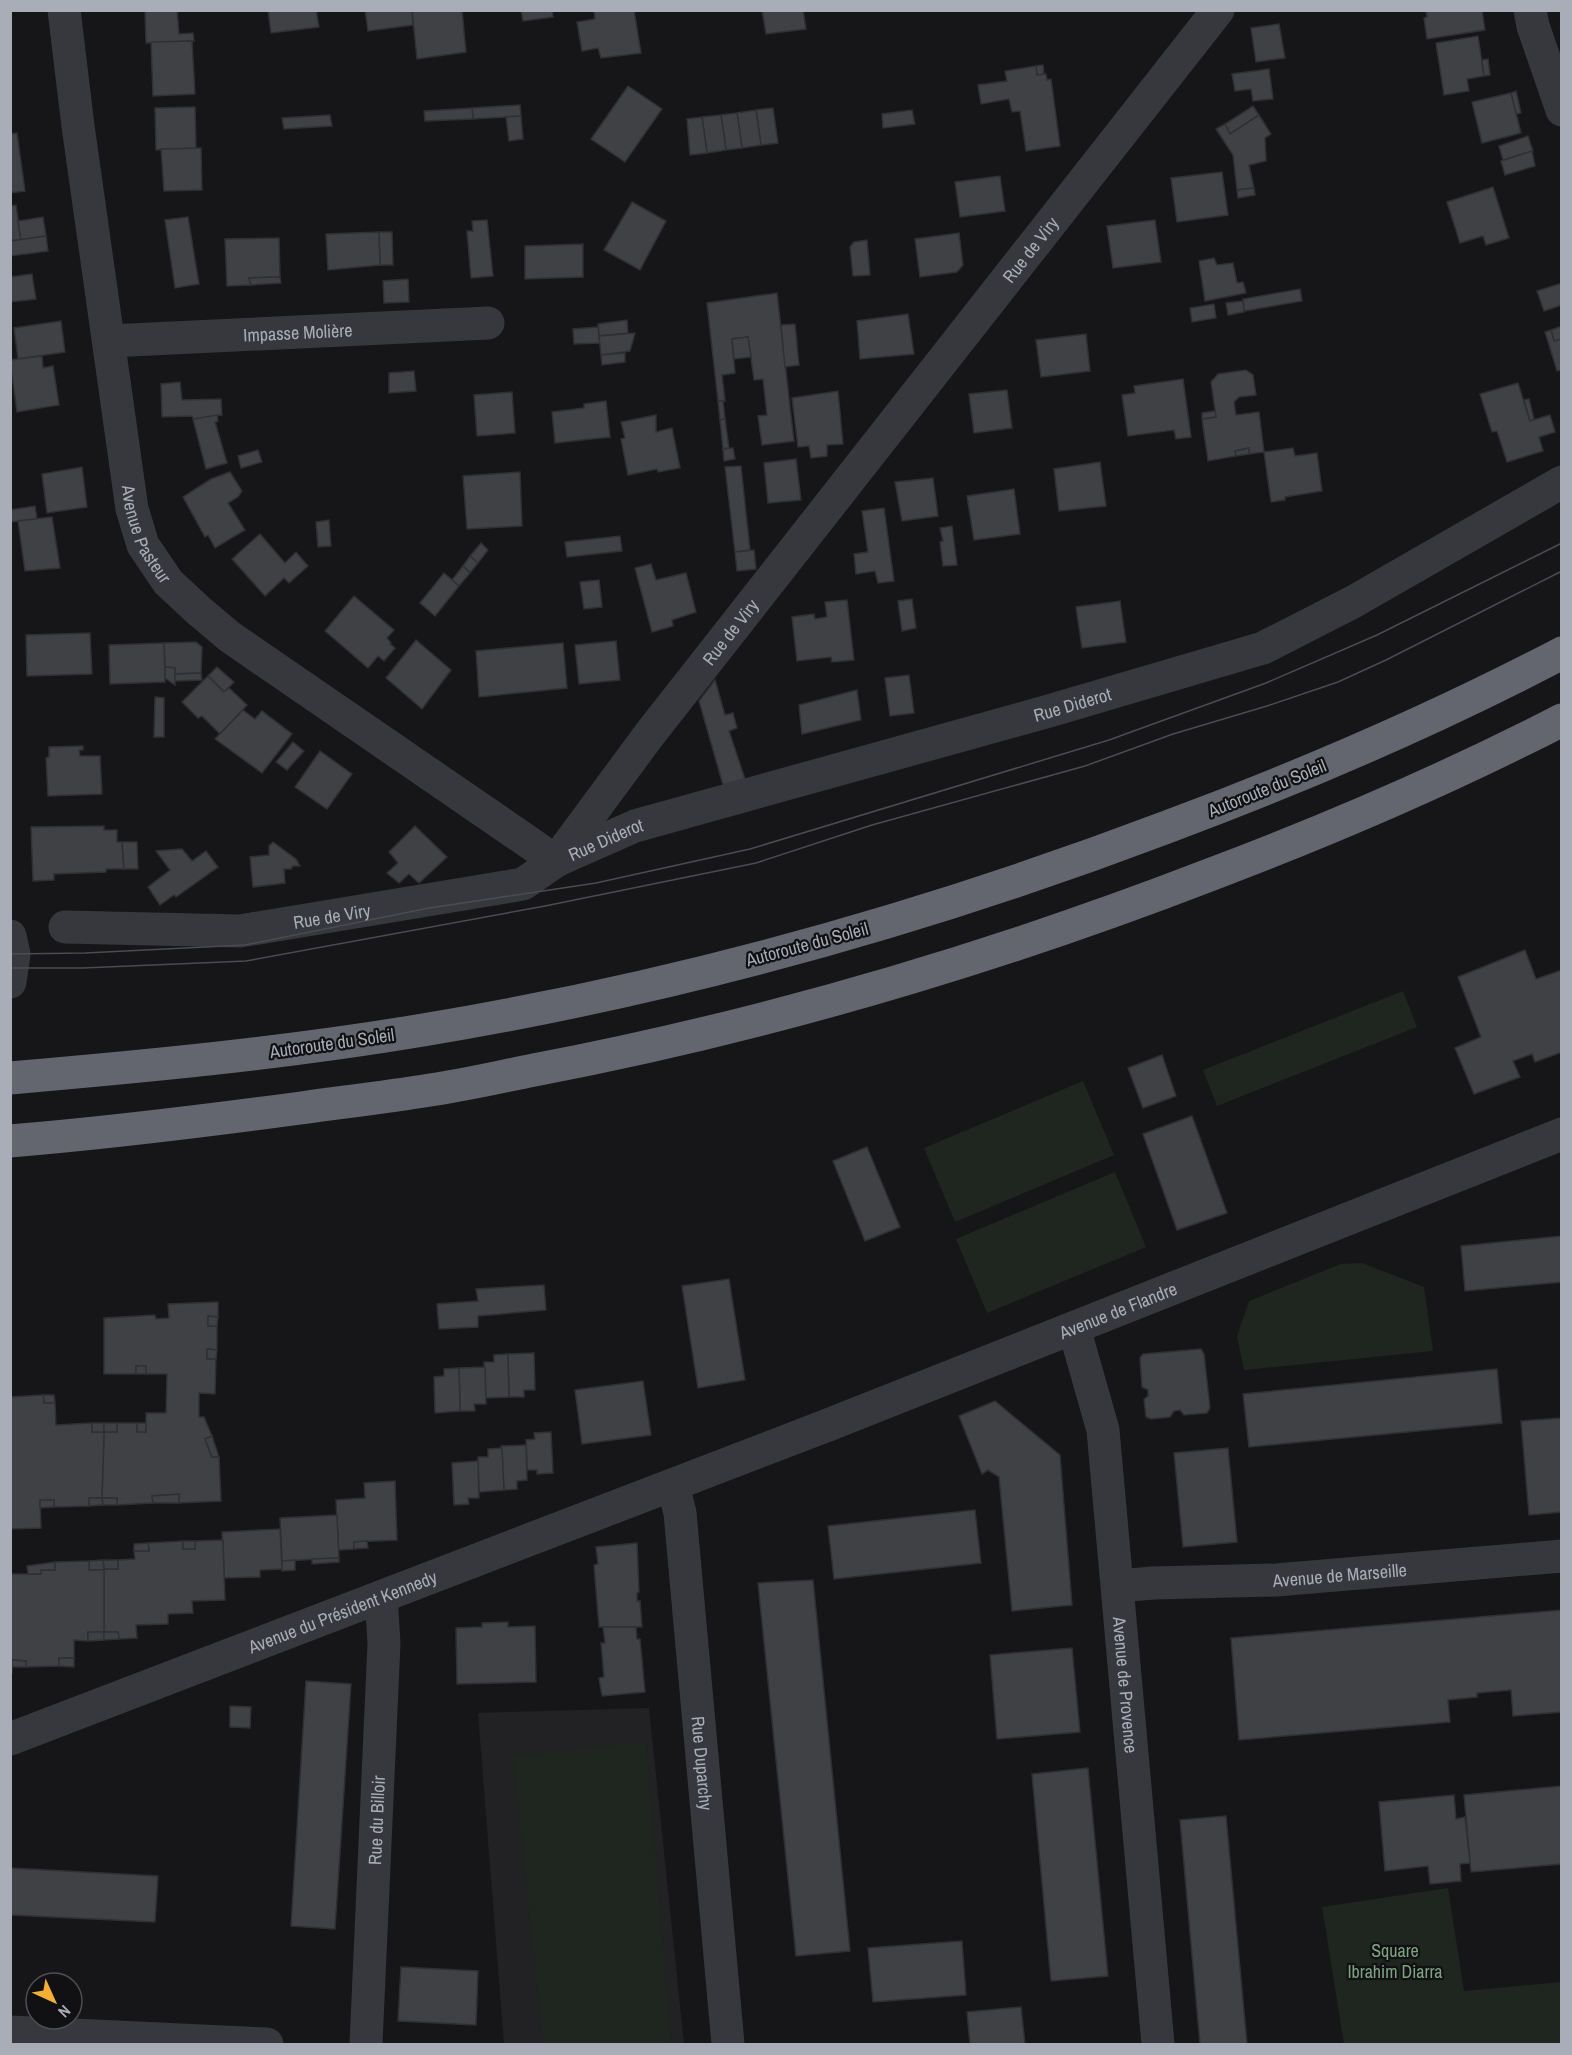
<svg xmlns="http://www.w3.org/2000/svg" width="1572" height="2055" font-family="'Archivo Narrow',sans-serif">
  <rect width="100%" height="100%" fill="#161618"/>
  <polygon fill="#222225" points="649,1708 684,2044 504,2044 478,1713"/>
  <g fill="#1e261f">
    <polygon points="1403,991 1417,1027 1217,1106 1203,1070"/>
    <polygon points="1083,1081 1114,1155 955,1222 924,1148"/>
    <polygon points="1115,1172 1146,1247 987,1313 956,1239"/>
    <polygon points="1362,1263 1424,1287 1433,1351 1244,1370 1237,1336 1249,1301 1341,1264"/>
    <polygon points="646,1742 671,2044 543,2044 513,1756"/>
    <polygon points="1448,1888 1464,1991 1561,1982 1561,2044 1344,2044 1322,1907"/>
  </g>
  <g fill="#404145" stroke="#303034" stroke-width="1.5">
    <polygon points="145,10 177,10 179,34 193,33 194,41 146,43"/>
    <polygon points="268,10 316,10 319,27 271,33"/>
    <polygon points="365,10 412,10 413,25 368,31"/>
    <polygon points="412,10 462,10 466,52 417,59"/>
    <polygon points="521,10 552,10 553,17 523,21"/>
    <polygon points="600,10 634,10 641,53 601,58 598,48 582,51 577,22 595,19 594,11"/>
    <polygon points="762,10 803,10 806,29 766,34"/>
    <polygon points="1426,10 1482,10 1485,30 1427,39 1424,18 1427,17"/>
    <polygon points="1279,24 1285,58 1256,62 1251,28"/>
    <polygon points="1478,36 1484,76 1467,79 1469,91 1444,95 1436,43"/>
    <polygon points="192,41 195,94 153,96 151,42"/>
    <polygon points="1488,59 1490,75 1484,76 1482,60"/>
    <polygon points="1043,65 1044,74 1037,75 1036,66"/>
    <polygon points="1036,66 1037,75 1046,74 1047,80 1051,79 1060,146 1026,151 1020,111 1012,112 1009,99 981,104 978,85 1007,81 1005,71"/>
    <polygon points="1269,69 1273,99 1253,101 1251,89 1235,91 1232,74"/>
    <polygon points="628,86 662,109 625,162 591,139"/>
    <polygon points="1516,91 1521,113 1516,114 1511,93"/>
    <polygon points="1511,93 1521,133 1482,143 1472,102"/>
    <polygon points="520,105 521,116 473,119 472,108"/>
    <polygon points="1253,106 1259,115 1230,134 1225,124"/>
    <polygon points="195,107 196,148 156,150 155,108"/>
    <polygon points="472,108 473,119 425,121 424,111"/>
    <polygon points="773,108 778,143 761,145 756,110"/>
    <polygon points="756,110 761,145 742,148 737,113"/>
    <polygon points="912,110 915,124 883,128 882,114"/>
    <polygon points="737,113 742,148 726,150 721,115"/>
    <polygon points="330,115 332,126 284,129 282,118"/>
    <polygon points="721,115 726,150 707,153 702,117"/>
    <polygon points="1259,115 1271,134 1265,138 1266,161 1249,165 1254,188 1237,190 1233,155 1216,129 1225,124 1230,134"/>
    <polygon points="521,116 523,139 509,141 506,117"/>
    <polygon points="702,117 707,153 690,155 687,119"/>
    <polygon points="17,133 25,191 10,193 10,134"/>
    <polygon points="1528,136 1533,151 1503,160 1499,146"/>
    <polygon points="201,148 202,190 164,191 161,149"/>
    <polygon points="1532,151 1535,166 1505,175 1501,161"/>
    <polygon points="1222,172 1228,215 1177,222 1171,178"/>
    <polygon points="1000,176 1005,211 960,217 955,182"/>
    <polygon points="1493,187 1509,238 1486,245 1483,236 1460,243 1447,202"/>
    <polygon points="1254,188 1255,195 1238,198 1237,190"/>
    <polygon points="632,202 666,221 640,270 604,250"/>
    <polygon points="16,205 21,240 10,241 10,206"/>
    <polygon points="43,217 46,236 21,240 18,221"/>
    <polygon points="188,217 199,284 175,288 165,220"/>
    <polygon points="487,220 493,276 471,278 467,231 473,231 472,221"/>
    <polygon points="1155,220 1161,262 1113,268 1107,226"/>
    <polygon points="379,232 392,232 393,265 380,265"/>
    <polygon points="379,232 380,265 328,270 326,234"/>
    <polygon points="959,233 963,265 957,272 920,277 915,239"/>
    <polygon points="46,236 48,251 10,256 10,241"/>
    <polygon points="279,238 280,277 249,278 251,285 227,286 225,239"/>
    <polygon points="867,240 870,275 853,276 850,247 854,242"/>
    <polygon points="583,244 583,277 525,279 525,246"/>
    <polygon points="1214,258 1217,265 1233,263 1237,283 1243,282 1246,293 1205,301 1199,261"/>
    <polygon points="32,274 36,299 10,302 10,277"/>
    <polygon points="280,277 281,283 251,285 249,278"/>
    <polygon points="408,279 409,302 384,303 383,281"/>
    <polygon points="1562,283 1562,305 1544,311 1537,291"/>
    <polygon points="1300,289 1302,301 1244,311 1243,299"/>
    <polygon points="777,293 794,441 762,445 758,416 767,415 763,379 754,380 748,337 732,339 735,373 722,375 725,401 718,401 707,303"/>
    <polygon points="1243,301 1244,312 1228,315 1226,303"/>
    <polygon points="1214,304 1216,318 1192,322 1190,308"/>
    <polygon points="908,314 914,354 860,359 857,321"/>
    <polygon points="627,320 628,333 599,336 598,324"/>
    <polygon points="61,321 65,352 18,359 14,328"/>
    <polygon points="795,324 799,365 785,367 781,325"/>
    <polygon points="1562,326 1562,339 1554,341 1551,330"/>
    <polygon points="598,327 600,343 574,344 573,329"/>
    <polygon points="1551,330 1554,341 1562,339 1562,370 1557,371 1545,332"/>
    <polygon points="635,333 630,351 601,355 599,336"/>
    <polygon points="1086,334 1090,371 1041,377 1036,340"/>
    <polygon points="748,337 751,357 734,359 732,339"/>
    <polygon points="625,353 625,362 602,365 601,355"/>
    <polygon points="42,356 43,368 53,366 59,405 17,412 10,360"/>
    <polygon points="1246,370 1253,375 1256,395 1239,397 1234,402 1236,415 1259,412 1264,452 1249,454 1249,448 1235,451 1236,456 1208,461 1202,419 1216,417 1211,382 1218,374"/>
    <polygon points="414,371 416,391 389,393 389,373"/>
    <polygon points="1183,379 1191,437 1176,439 1174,430 1128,436 1122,395 1135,393 1134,386"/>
    <polygon points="180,382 182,400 221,399 222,415 193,419 192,416 162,417 161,384"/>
    <polygon points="1518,383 1530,421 1550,415 1555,432 1539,437 1543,451 1507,462 1497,431 1492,432 1480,394"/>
    <polygon points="1007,390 1012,428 974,433 969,394"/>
    <polygon points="838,391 843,444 827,445 827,456 811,458 809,446 798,447 792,398"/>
    <polygon points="512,392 515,433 477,436 474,395"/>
    <polygon points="1529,399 1534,419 1530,421 1524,400"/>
    <polygon points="606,401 610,437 555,443 552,412 584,408 584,404"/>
    <polygon points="718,401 723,401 725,419 720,420"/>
    <polygon points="1215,411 1216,417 1202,419 1202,413"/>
    <polygon points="217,415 218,421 215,422 227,463 206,469 193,419"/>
    <polygon points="656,415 656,432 672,428 680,468 658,472 657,469 628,475 621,439 625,438 621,422"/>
    <polygon points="725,419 729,448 723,449 720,420"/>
    <polygon points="733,448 735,459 724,461 723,449"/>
    <polygon points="1249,448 1249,454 1236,456 1235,451"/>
    <polygon points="1293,448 1295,456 1317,453 1322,491 1285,497 1285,500 1271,502 1264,452"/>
    <polygon points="258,450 262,462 241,468 238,456"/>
    <polygon points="796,459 801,500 768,503 764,463"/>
    <polygon points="1100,462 1106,506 1059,511 1054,469"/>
    <polygon points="741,466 750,550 735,552 725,467"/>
    <polygon points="82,467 87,507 47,513 42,474"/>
    <polygon points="230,472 242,491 238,497 228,503 245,530 215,548 208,535 205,537 183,497 211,479"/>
    <polygon points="520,472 522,526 467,529 463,476"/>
    <polygon points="933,478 938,516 902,521 895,482"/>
    <polygon points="1014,489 1020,534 974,540 967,496"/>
    <polygon points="35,506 37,519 10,522 10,510"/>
    <polygon points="884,508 894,581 878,583 875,571 856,574 854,554 868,552 862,511"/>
    <polygon points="52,517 60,568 25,571 18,521"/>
    <polygon points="329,520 331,546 318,547 316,522"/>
    <polygon points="952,526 957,565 943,566 940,542 943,541 940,528"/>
    <polygon points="260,534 285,563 296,552 308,566 289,583 284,578 265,596 232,559"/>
    <polygon points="620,536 622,551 567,557 565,542"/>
    <polygon points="481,543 488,550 478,563 470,556"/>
    <polygon points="754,550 756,569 737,571 735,552"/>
    <polygon points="470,556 478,563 470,573 463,566"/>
    <polygon points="651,564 656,580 686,573 696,612 672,620 673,626 652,632 635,568"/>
    <polygon points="463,566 470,573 459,586 452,580"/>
    <polygon points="444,573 459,586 435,616 420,603"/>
    <polygon points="599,580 602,607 584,609 580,582"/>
    <polygon points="354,596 394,630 387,638 391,643 390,644 395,648 384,661 378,656 368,668 325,631"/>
    <polygon points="912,599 916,628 902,631 898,601"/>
    <polygon points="847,600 854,660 832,662 831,657 797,661 792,617 814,614 815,619 827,617 825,602"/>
    <polygon points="1120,601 1126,642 1082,648 1076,607"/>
    <polygon points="90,633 92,674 27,676 26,635"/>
    <polygon points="416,640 451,670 422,709 386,678"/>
    <polygon points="616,641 620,680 579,684 575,645"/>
    <polygon points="196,642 202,647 201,673 175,674 175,668 165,667 164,643"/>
    <polygon points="164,643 165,682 110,684 109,645"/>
    <polygon points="563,643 567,688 479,697 476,651"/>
    <polygon points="165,667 175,668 175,685 165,678"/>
    <polygon points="217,667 234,682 224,692 208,676"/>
    <polygon points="201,673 202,680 175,681 175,674"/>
    <polygon points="909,675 914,713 890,716 885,678"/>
    <polygon points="208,676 224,692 229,688 247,705 220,734 202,716 198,718 182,702"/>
    <polygon points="715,680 725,715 733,713 737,728 729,731 745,779 723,785 699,701"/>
    <polygon points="857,690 861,720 802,734 799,705"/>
    <polygon points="155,697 164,698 164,737 154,737"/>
    <polygon points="243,710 255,719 262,711 292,734 262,773 215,739"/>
    <polygon points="293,742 304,751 287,770 276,762"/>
    <polygon points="83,746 83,750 79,750 80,756 100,756 102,794 48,796 46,758 49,757 49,747"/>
    <polygon points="320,751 352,774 327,809 295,787"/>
    <polygon points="104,826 104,830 117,830 117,842 122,842 124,869 106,869 106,872 54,874 54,880 33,881 31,827"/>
    <polygon points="415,826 447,857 419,883 409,874 399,883 387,873 398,863 389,852"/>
    <polygon points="122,842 137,842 138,869 124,869"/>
    <polygon points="273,842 296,859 300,866 293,866 291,869 284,869 285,883 253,887 250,857 269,855 269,846"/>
    <polygon points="182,849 192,861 206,851 218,867 176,897 174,895 160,905 148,887 170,870 156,851"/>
    <polygon points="1525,950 1536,979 1562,970 1562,1052 1535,1062 1532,1054 1513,1061 1520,1077 1474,1094 1455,1048 1481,1037 1458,977"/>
    <polygon points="1162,1055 1176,1096 1143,1108 1128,1068"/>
    <polygon points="1192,1116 1227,1213 1177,1230 1143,1134"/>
    <polygon points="867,1147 900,1227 865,1241 833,1161"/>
    <polygon points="1562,1236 1562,1282 1465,1291 1461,1246"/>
    <polygon points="729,1279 745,1380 698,1388 682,1286"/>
    <polygon points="544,1285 546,1310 478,1316 478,1327 439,1329 437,1304 478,1301 476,1289"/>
    <polygon points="218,1302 218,1317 208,1316 208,1326 217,1326 217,1350 207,1349 207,1359 216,1359 215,1394 199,1393 199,1417 204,1417 212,1436 205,1439 212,1457 219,1457 221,1501 179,1503 179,1494 152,1496 153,1503 117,1505 117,1498 102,1498 104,1432 117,1432 117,1423 137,1423 137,1432 146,1432 146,1413 166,1413 167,1374 146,1374 146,1366 136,1366 136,1374 104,1374 104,1318 155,1315 156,1319 169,1318 168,1304"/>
    <polygon points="208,1316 218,1317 217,1326 208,1326"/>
    <polygon points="207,1349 217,1350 216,1359 207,1359"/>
    <polygon points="1201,1349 1204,1354 1210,1408 1207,1413 1184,1415 1180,1410 1174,1411 1170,1417 1151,1419 1146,1417 1144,1399 1148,1396 1148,1390 1142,1387 1140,1358 1143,1354"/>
    <polygon points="534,1353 535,1390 524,1390 524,1397 509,1397 508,1354"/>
    <polygon points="508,1354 509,1397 486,1398 484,1362 494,1362 494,1355"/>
    <rect x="136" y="1366" width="10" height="8"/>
    <polygon points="485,1367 486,1404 474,1404 475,1411 460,1411 459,1368"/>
    <polygon points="459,1368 460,1411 435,1413 434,1377 444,1376 444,1369"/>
    <polygon points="1497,1369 1502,1423 1249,1447 1243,1394"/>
    <polygon points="643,1381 651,1435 582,1444 575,1390"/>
    <polygon points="43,1395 54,1395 55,1403 44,1403"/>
    <polygon points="43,1395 44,1403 55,1403 56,1425 92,1423 92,1432 104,1432 102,1498 89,1498 89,1506 54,1507 54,1500 40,1500 41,1528 10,1529 10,1397"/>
    <polygon points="995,1401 1060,1455 1072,1605 1012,1611 999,1477 988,1470 982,1474 959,1416"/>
    <polygon points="1562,1418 1562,1512 1529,1515 1521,1421"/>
    <rect x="92" y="1423" width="12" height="9"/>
    <rect x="104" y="1423" width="13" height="9"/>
    <rect x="137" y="1423" width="9" height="9"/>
    <polygon points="551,1432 553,1473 537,1474 537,1470 527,1470 526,1440 535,1439 534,1433"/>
    <polygon points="212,1436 219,1457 212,1457 205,1439"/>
    <polygon points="526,1445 527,1480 517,1481 517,1489 504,1490 501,1446"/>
    <polygon points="502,1448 504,1490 479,1492 478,1457 488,1457 488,1449"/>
    <polygon points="1228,1448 1237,1542 1183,1547 1174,1453"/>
    <polygon points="478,1461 479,1498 468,1498 469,1504 454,1505 452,1463"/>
    <polygon points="395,1481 397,1540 354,1542 354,1549 338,1550 336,1500 365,1498 364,1483"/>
    <polygon points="179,1494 179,1503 153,1503 152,1496"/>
    <polygon points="89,1498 102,1498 103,1505 89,1506"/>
    <polygon points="102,1498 117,1498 117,1505 103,1505"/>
    <polygon points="40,1500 54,1500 54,1507 40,1508"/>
    <polygon points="975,1510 981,1563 834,1579 828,1526"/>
    <polygon points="337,1515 339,1558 282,1561 280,1518"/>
    <polygon points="280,1529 282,1569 260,1570 260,1577 224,1578 222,1532"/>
    <polygon points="223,1540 225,1600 192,1601 193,1613 168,1614 168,1624 136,1625 137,1638 119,1639 118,1632 104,1632 104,1569 118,1569 118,1560 135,1559 134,1551 149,1551 148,1543 183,1541 183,1549 195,1549 195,1541"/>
    <rect x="183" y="1541" width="12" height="8"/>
    <polygon points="367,1541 368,1548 354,1549 354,1542"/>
    <polygon points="148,1543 149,1551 134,1551 134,1544"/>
    <polygon points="637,1543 639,1592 637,1593 637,1601 640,1601 642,1627 599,1627 594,1565 598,1564 596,1547"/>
    <polygon points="339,1558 339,1562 312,1564 312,1559"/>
    <polygon points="103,1560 118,1560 118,1569 104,1569"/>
    <polygon points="103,1560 104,1570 89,1570 89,1561"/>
    <polygon points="295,1560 295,1570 282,1571 282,1561"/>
    <polygon points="89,1561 89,1570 104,1570 104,1632 88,1632 88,1641 74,1640 74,1658 59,1658 59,1666 26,1667 26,1661 12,1660 12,1673 10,1673 10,1574 41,1574 41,1570 55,1570 55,1562"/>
    <polygon points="55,1562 55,1570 41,1570 41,1574 28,1574 27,1566"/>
    <polygon points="813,1580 850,1951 796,1956 758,1583"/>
    <polygon points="1562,1610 1562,1712 1513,1716 1511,1690 1477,1693 1477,1697 1448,1700 1450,1722 1239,1740 1231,1638"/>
    <polygon points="508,1622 508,1627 535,1626 536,1682 457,1684 456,1628 482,1627 482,1623"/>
    <polygon points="603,1627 636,1627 637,1639 640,1639 645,1692 602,1696 599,1678 604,1677 601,1643 605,1643"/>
    <polygon points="88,1632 104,1632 104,1640 88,1641"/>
    <polygon points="104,1632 118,1632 119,1639 104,1640"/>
    <polygon points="1072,1648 1080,1732 997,1739 990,1655"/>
    <polygon points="59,1658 74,1658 74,1667 59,1666"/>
    <polygon points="12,1660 26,1661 26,1667 12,1667"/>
    <polygon points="306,1681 351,1684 335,1929 291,1926"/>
    <polygon points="230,1706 251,1707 250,1728 230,1727"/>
    <polygon points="1088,1768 1108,1976 1051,1981 1032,1774"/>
    <polygon points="1562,1786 1562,1864 1471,1872 1464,1795"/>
    <polygon points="1454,1795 1456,1819 1465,1817 1470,1863 1460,1864 1461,1881 1430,1884 1428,1866 1385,1871 1379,1802"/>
    <polygon points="1226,1816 1247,2044 1200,2044 1180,1820"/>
    <polygon points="10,1868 158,1876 155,1922 10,1915"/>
    <polygon points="962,1941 966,1995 873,2002 868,1948"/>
    <polygon points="401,1967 478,1971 476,2025 398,2021"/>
    <polygon points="1021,2007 1025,2044 970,2044 967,2012"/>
  </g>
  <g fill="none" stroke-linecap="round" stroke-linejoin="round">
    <g stroke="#37383d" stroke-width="33">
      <path id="s1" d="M64 10 78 126 132 509 143 545 168 582 198 610 230 637 556 861"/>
      <polyline points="1530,10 1533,26 1562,110"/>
      <path id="s2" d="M109 341 488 323"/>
      <path id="s3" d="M558 860 635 826 1049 711 1263 648 1353 602 1562 482"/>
      <path id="s4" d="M65 927 240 931 523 884 556 861 649 735 1218 10"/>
      <polyline points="10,936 14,954 10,982"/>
      <path id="s5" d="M1074 1328 1103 1430 1158 2044"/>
      <path id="s6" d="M673 1485 680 1513 728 2044"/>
      <path id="s7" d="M1118 1586 1153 1583 1276 1580 1562 1556"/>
      <path id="s8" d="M10 1739 828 1425 1562 1134"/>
      <polyline points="10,2032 267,2044"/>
      <path id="s9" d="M366 2044 384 1643 381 1597"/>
    </g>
    <g stroke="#63666e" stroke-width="33">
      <path d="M10 1078C148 1066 286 1053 423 1030 677 988 927 918 1167 827 1301 777 1434 720 1562 653"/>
      <path d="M10 1141C108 1133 204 1121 301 1108 344 1102 387 1097 430 1090 465 1085 499 1077 534 1070 765 1026 992 959 1212 874 1331 829 1449 778 1562 720"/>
    </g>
    <g stroke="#4a4c52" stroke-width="1.5">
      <polyline points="10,954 85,953 245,945 429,908 596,883 750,849 1109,740 1266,683 1377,635 1562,543"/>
      <polyline points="10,968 83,968 246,961 545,906 756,863 872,825 1085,766 1173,734 1267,706 1338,682 1386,660 1562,571"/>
    </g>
  </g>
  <g text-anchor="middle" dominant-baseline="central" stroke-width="4.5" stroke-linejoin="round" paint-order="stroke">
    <g font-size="18" fill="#a8adb8" stroke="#111113">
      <text stroke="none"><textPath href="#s4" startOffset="1276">Rue de Viry</textPath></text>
      <text stroke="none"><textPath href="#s2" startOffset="189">Impasse Molière</textPath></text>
      <text stroke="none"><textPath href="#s1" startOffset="532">Avenue Pasteur</textPath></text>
      <text stroke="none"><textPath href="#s4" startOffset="790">Rue de Viry</textPath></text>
      <text stroke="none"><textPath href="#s3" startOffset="538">Rue Diderot</textPath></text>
      <text transform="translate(1267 788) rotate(-22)">Autoroute du Soleil</text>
      <text stroke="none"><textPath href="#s3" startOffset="52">Rue Diderot</textPath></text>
      <text stroke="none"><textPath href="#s4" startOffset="268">Rue de Viry</textPath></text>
      <text transform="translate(807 944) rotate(-15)">Autoroute du Soleil</text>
      <text transform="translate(332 1043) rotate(-8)">Autoroute du Soleil</text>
      <text stroke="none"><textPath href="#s8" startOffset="1188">Avenue de Flandre</textPath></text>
      <text stroke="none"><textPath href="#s7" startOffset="222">Avenue de Marseille</textPath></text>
      <text stroke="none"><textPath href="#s8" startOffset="356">Avenue du Président Kennedy</textPath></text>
      <text stroke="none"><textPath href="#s5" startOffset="362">Avenue de Provence</textPath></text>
      <text stroke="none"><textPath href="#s6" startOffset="280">Rue Duparchy</textPath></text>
      <text stroke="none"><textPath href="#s9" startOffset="224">Rue du Billoir</textPath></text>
    </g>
    <g font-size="18" fill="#7fa381" stroke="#111113">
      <text x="1395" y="1950">Square<tspan x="1395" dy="21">Ibrahim Diarra</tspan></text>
    </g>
  </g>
  <rect width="1572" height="2055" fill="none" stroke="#a8adb8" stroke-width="24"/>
  <g transform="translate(54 2001) rotate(135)"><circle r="28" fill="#111113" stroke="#4d4f55" stroke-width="1.5"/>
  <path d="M0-4.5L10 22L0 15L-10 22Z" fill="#f2b134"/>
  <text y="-9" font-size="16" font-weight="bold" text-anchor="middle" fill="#a8adb8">N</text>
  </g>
</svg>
